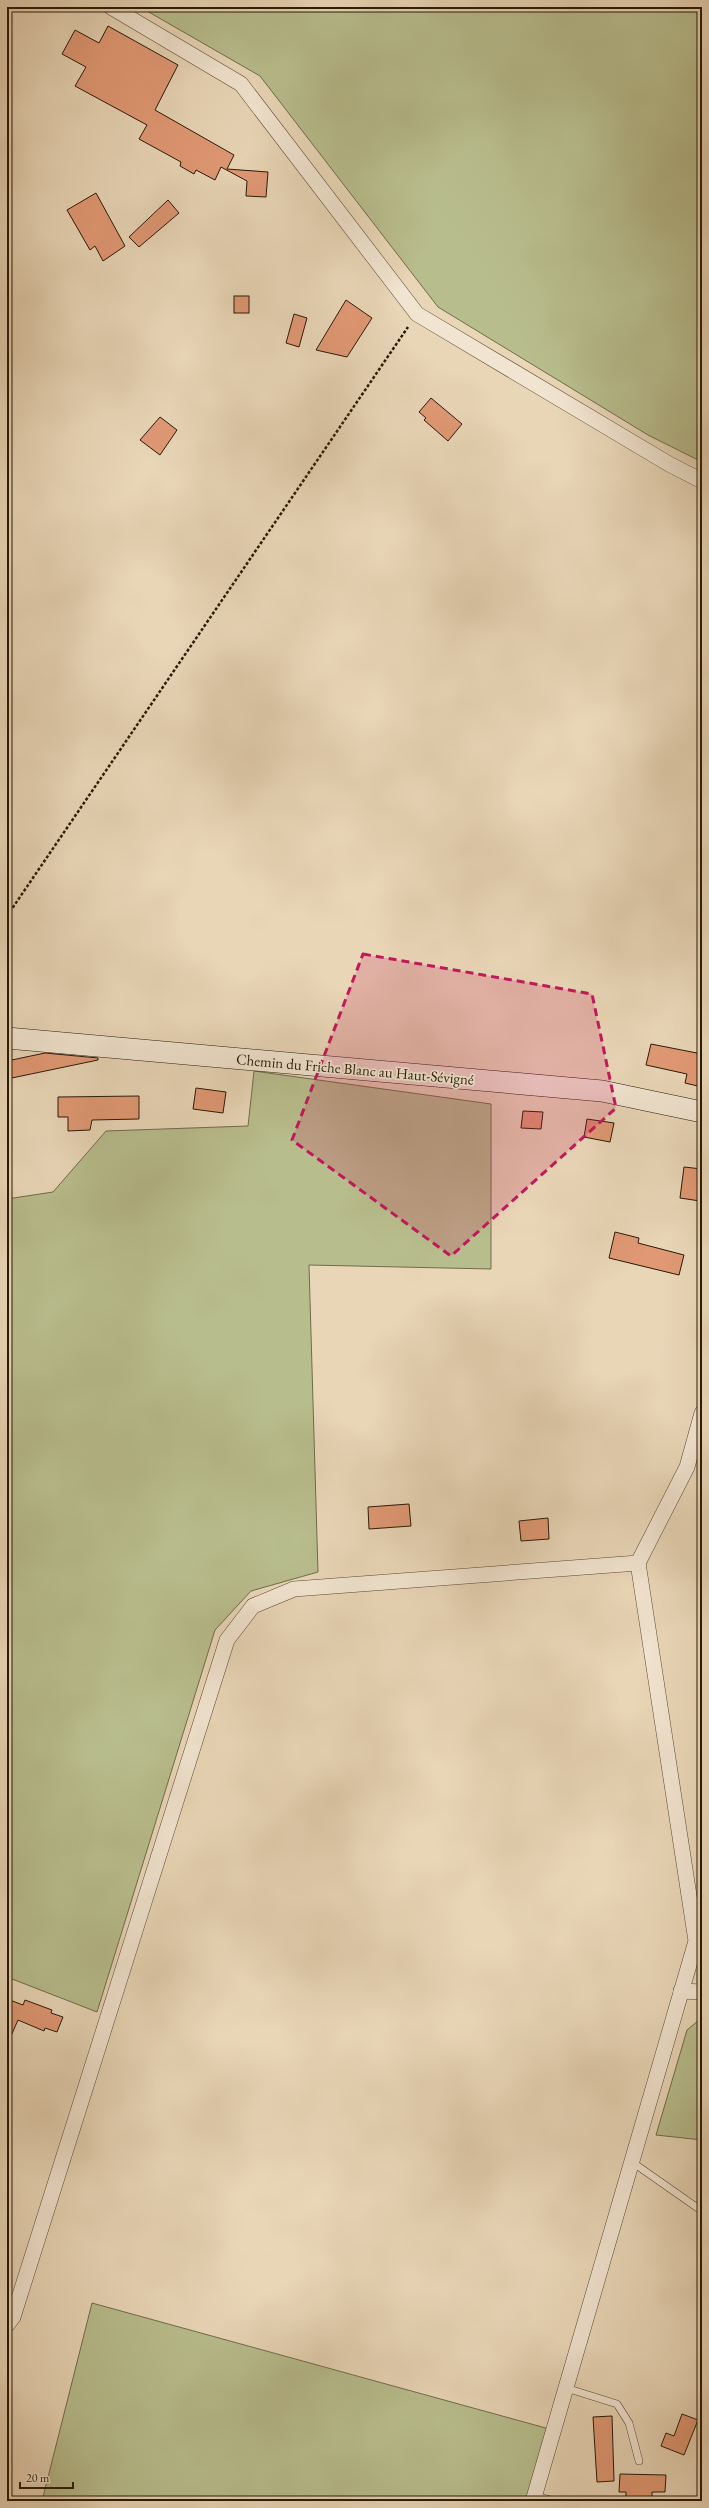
<svg xmlns="http://www.w3.org/2000/svg" width="709" height="2508" font-family="'EB Garamond',serif">
  <rect width="100%" height="100%" fill="#e9d6b7"/>
  <filter id="stains"><feTurbulence type="fractalNoise" baseFrequency=".005" numOctaves="4"/><feColorMatrix values="0 0 0 0 .2 0 0 0 0 .09 0 0 0 0 .02 0 0 0 .5 -.17"/></filter>
  <radialGradient id="worn" r=".72"><stop offset=".6" stop-color="#630" stop-opacity="0"/><stop offset="1" stop-color="#630" stop-opacity=".3"/></radialGradient>
  <g fill="#b8bd8d" stroke="#706c4a">
    <polygon points="140,7 702,7 702,462 648,435 438,307 260,76"/>
    <polygon points="254,1071 491,1104 491,1269 309,1265 318,1572 251,1591 215,1630 97,2012 7,1977 7,1199 53,1192 106,1131 248,1126"/>
    <polygon points="699,2020 702,2020 702,2140 656,2135 687,2030"/>
    <polygon points="92,2303 553,2430 533,2501 42,2501"/>
  </g>
  <g fill="#e19975" stroke="#281a06">
    <polygon points="108,26 178,65 155,110 234,155 227,169 268,172 266,197 246,196 247,181 221,167 215,180 196,170 194,174 180,166 181,162 139,139 147,125 75,86 86,67 62,54 75,30 99,43"/>
    <polygon points="96,193 125,246 103,261 95,246 90,250 67,210"/>
    <polygon points="168,200 179,213 139,247 129,237"/>
    <rect x="234" y="296" width="15" height="17"/>
    <polygon points="346,300 372,318 347,357 316,350"/>
    <polygon points="294,314 307,318 299,347 286,343"/>
    <polygon points="431,398 462,424 448,441 424,420 426,418 419,412"/>
    <polygon points="160,417 177,430 160,455 140,440"/>
    <polygon points="651,1044 702,1054 702,1087 685,1083 687,1074 646,1065"/>
    <polygon points="45,1053 98,1058 98,1060 7,1079 7,1061"/>
    <polygon points="196,1088 226,1092 223,1113 193,1109"/>
    <polygon points="139,1096 139,1119 92,1120 90,1130 68,1131 68,1117 58,1117 58,1097"/>
    <polygon points="523,1111 543,1112 541,1129 521,1128"/>
    <polygon points="587,1119 614,1123 610,1142 584,1137"/>
    <polygon points="684,1167 702,1169 700,1201 680,1198"/>
    <polygon points="615,1232 639,1238 638,1243 684,1255 679,1275 609,1258"/>
    <polygon points="409,1504 411,1526 369,1529 368,1507"/>
    <polygon points="548,1518 549,1539 521,1541 519,1521"/>
    <polygon points="7,1999 23,2005 25,2000 52,2010 51,2013 63,2017 57,2032 45,2028 44,2031 18,2020 7,2045"/>
    <polygon points="682,2414 698,2420 684,2455 661,2446 666,2433 674,2436"/>
    <polygon points="612,2416 614,2481 597,2482 593,2417"/>
    <polygon points="620,2474 666,2475 665,2492 652,2492 652,2501 626,2501 626,2492 619,2492"/>
  </g>
  <g fill="none" stroke-linecap="round" stroke-linejoin="round">
    <g stroke="#584932" stroke-width="8">
      <g id="lane">
        <polyline points="632,2162 702,2211"/>
        <polyline points="566,2388 617,2404 629,2423 639,2461"/>
        <polyline points="534,2496 555,2501"/>
      </g>
    </g>
    <g stroke="#584932" stroke-width="16">
      <g id="street">
        <polyline points="111,7 241,84 417,314 669,464 702,481"/>
        <polyline points="681,1991 702,1992"/>
        <polyline points="7,2325 13,2317 227,1640 253,1606 294,1589 638,1563 687,1467 702,1413"/>
        <polyline points="533,2501 696,1941 638,1563"/>
      </g>
    </g>
    <g stroke="#281a06" stroke-width="22">
      <polyline id="secondary" points="7,1038 602,1091 702,1112"/>
    </g>
    <polyline stroke="#281a06" stroke-width="2.5" stroke-dasharray="3 2" stroke-linecap="butt" points="7,916 408,327"/>
    <use href="#lane" stroke="#f1e4d0" stroke-width="7"/>
    <use href="#street" stroke="#f1e4d0" stroke-width="15"/>
    <use href="#secondary" stroke="#f1e4d0" stroke-width="21"/>
  </g>
  <path fill="#c2185b" fill-opacity="0.2" stroke="#c2185b" stroke-width="3" stroke-dasharray="8 5" stroke-linejoin="round" d="M363 954 592 994 616 1108 451 1256 292 1140Z"/>
  <g text-anchor="middle" dominant-baseline="central" stroke-width="3.5" stroke-linejoin="round" paint-order="stroke">
    <g font-size="15" fill="#281a06" stroke="#f1e4d0">
      <text transform="translate(355 1069) rotate(5)">Chemin du Friche Blanc au Haut-Sévigné</text>
    </g>
  </g>
  <rect width="709" height="2508" fill="none" stroke="#e9d6b7" stroke-width="24"/>
  <rect x="8" y="8" width="693" height="2492" fill="none" stroke="#281a06" stroke-width="2"/>
  <rect x="12" y="12" width="685" height="2484" fill="none" stroke="#281a06"/>
  <path d="M20 2482v6h53v-6" fill="none" stroke="#281a06" stroke-width="2"/>
  <text x="26" y="2482" font-size="12" fill="#281a06" stroke="#f1e4d0" stroke-width="3" paint-order="stroke">20 m</text>
  <rect width="100%" height="100%" filter="url(#stains)"/>
  <rect width="100%" height="100%" fill="url(#worn)"/>
</svg>
